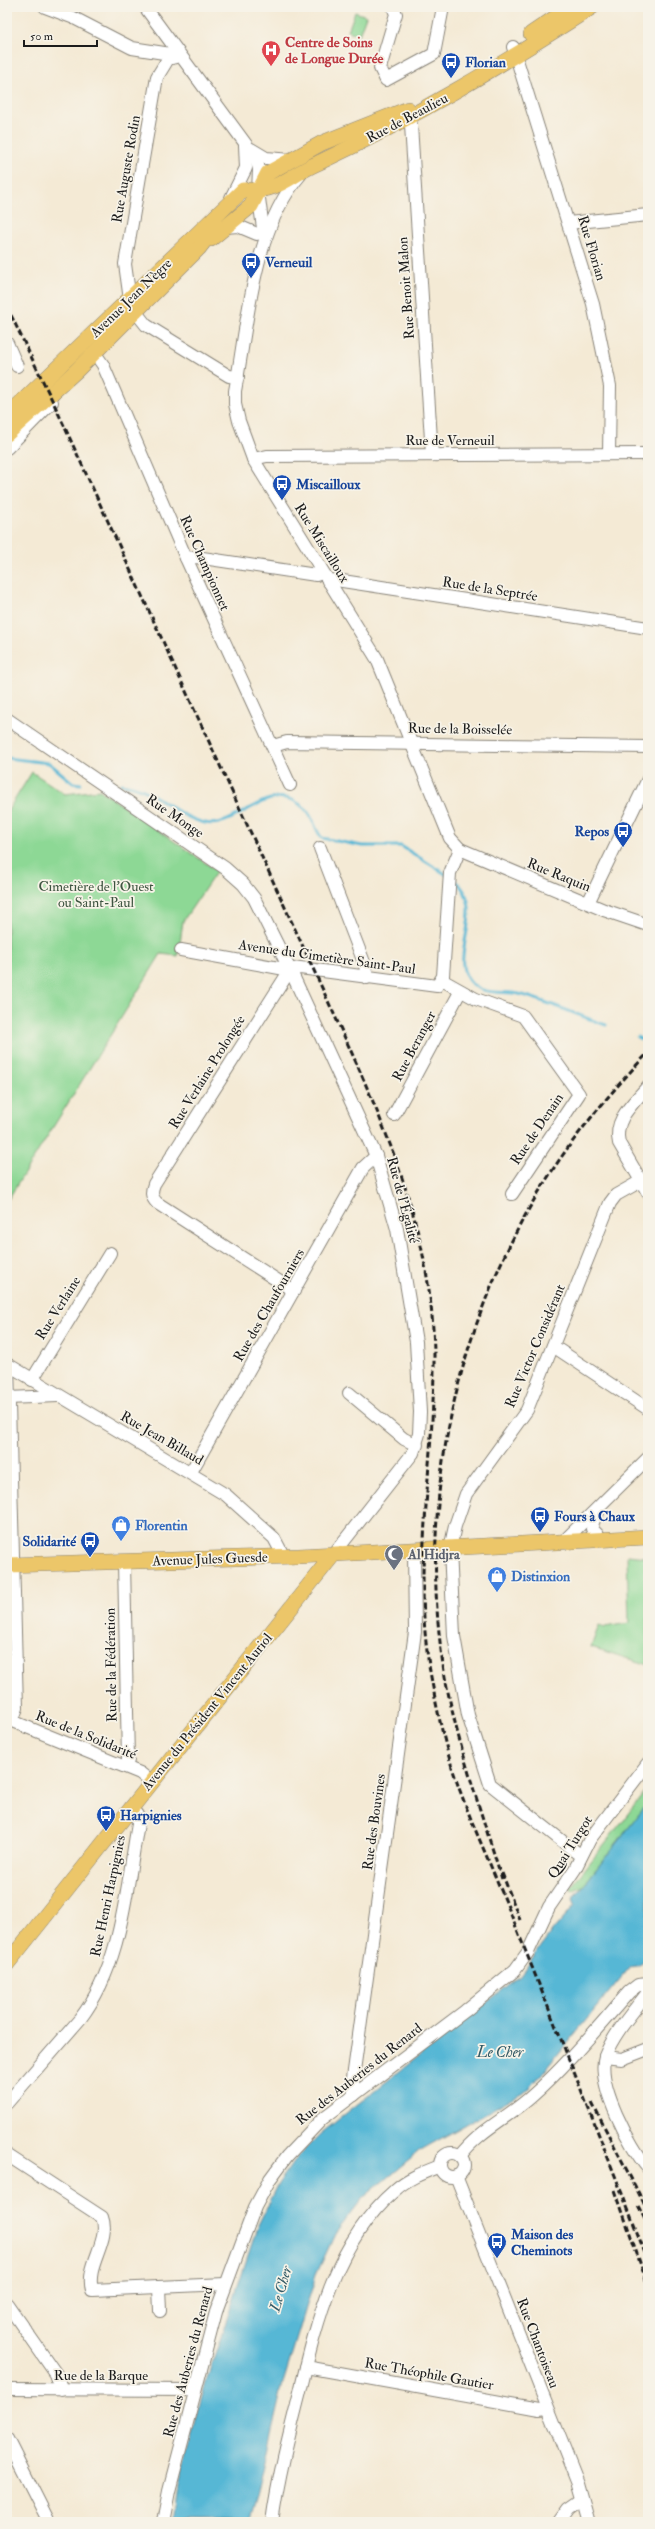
<svg xmlns="http://www.w3.org/2000/svg" width="655" height="2529" font-family="'IM FELL Double Pica',serif">
  <rect width="100%" height="100%" fill="#f7f3e8"/>
  <filter id="ink" filterUnits="userSpaceOnUse"><feTurbulence type="fractalNoise" baseFrequency=".025" numOctaves="2"/><feDisplacementMap in="SourceGraphic" scale="8" xChannelSelector="R" yChannelSelector="G"/><feConvolveMatrix kernelMatrix="1 2 1 2 8 2 1 2 1" color-interpolation-filters="sRGB"/></filter>
  <filter id="wash" filterUnits="userSpaceOnUse"><feTurbulence type="fractalNoise" baseFrequency=".012" numOctaves="4" result="noise"/><feDisplacementMap in="SourceGraphic" scale="16" xChannelSelector="R" yChannelSelector="G"/><feGaussianBlur stdDeviation="0.9" result="paint"/><feColorMatrix in="noise" values="0 0 0 0 0 0 0 0 0 0 0 0 0 0 0 0 0 1.4 0 .05"/><feComposite in="paint" operator="in"/></filter>
  <g filter="url(#wash)">
    <rect width="100%" height="100%" fill="#f4ead5"/>
    <g fill="#8dd895" stroke="#547a58">
      <polygon points="355,12 366,16 359,35 348,31"/>
      <polygon points="32,772 65,794 100,790 217,871 183,921 178,956 161,954 7,1201 7,812"/>
      <polygon points="627,1555 648,1557 648,1665 591,1647 599,1625 605,1627 629,1623"/>
      <polygon points="648,1788 648,1803 583,1886 572,1891 571,1887"/>
    </g>
    <polygon fill="#56b7d5" stroke="#396a78" points="648,1803 648,1955 640,1965 630,1967 530,2088 419,2151 363,2198 335,2234 316,2275 284,2380 250,2522 173,2522 178,2487 204,2388 258,2225 278,2184 296,2158 320,2134 520,1976 553,1930 575,1905 573,1899"/>
    <g fill="none" stroke-linecap="round" stroke-linejoin="round">
      <g stroke="#56b7d5" stroke-width="3">
        <polyline points="7,758 49,763 73,783 81,784"/>
        <path d="M121 784C154 786 173 816 205 823 237 831 270 774 305 809 314 817 314 829 322 838L362 846H401L447 875"/>
        <path d="M453 879C492 908 444 958 472 984 483 995 506 991 519 994 549 1002 577 1015 606 1025"/>
        <polyline points="637,1037 648,1043"/>
      </g>
    </g>
  </g>
  <g filter="url(#ink)">
    <g fill="none" stroke-linecap="round" stroke-linejoin="round">
      <g stroke="#888378" stroke-width="14">
        <g id="minor">
          <polyline points="45,7 74,18 132,48 177,55"/>
          <polyline points="145,7 256,158 259,169 258,191 264,236"/>
          <polyline points="393,7 396,14 380,68 386,80 434,54 443,7"/>
          <polyline points="513,47 593,304 610,386 609,454"/>
          <polyline points="406,110 411,125 432,455"/>
          <polyline points="251,149 266,158 292,160"/>
          <path d="M301 174C253 229 248 321 235 391V404L239 421 253 459 377 659 450 838 460 849 604 910 648 925"/>
          <polyline points="231,198 246,168 245,145"/>
          <polyline points="568,223 648,215"/>
          <polyline points="225,227 238,226 257,234"/>
          <polyline points="130,300 125,264 157,77 168,59 180,56"/>
          <polyline points="135,311 146,325 229,376 238,377"/>
          <polyline points="7,343 17,366"/>
          <polyline points="94,352 103,365 186,558 290,785"/>
          <polyline points="7,448 52,402"/>
          <polyline points="253,459 267,456 648,454"/>
          <polyline points="186,558 196,557 316,575 322,573"/>
          <polyline points="328,581 336,580 648,628"/>
          <polyline points="7,719 225,868 243,884 254,898 295,980 376,1156 397,1229 416,1342 420,1412 419,1434 413,1453 333,1555"/>
          <polyline points="273,746 287,742 648,747"/>
          <polyline points="320,848 365,965 367,978"/>
          <polyline points="588,903 648,779"/>
          <polyline points="181,950 290,970 300,968 437,986 443,976 450,873 460,849"/>
          <path d="M290 970 154 1184C151 1192 151 1197 157 1203L294 1291"/>
          <polyline points="442,980 476,999 523,1016 579,1094 512,1194"/>
          <path d="M648 1086C634 1103 613 1119 619 1143L648 1193"/>
          <polyline points="394,1115 460,992"/>
          <polyline points="553,1346 648,1409"/>
          <polyline points="7,1364 226,1495 274,1538 284,1557"/>
          <polyline points="8,1365 17,1708 12,1721"/>
          <polyline points="32,1380 110,1253"/>
          <polyline points="349,1393 404,1439 417,1445"/>
          <polyline points="7,1398 58,1396"/>
          <polyline points="191,1472 363,1168 376,1156"/>
          <polyline points="599,1510 593,1522 592,1529 602,1539"/>
          <polyline points="564,1541 648,1458"/>
          <polyline points="124,1562 128,1760 126,1767"/>
          <polyline points="7,1719 140,1773 151,1782"/>
          <polyline points="581,1856 490,1784 468,1715 454,1636 450,1549 455,1526 466,1494 527,1410 610,1203 616,1195 641,1181"/>
          <path d="M648 1992C633 2012 614 2033 605 2056 596 2084 630 2147 648 2168"/>
          <polyline points="605,2057 622,2059 648,2049"/>
          <polyline points="354,2095 353,2078 415,1632 414,1551"/>
          <path d="M7 2103 80 2019C122 1964 126 1890 138 1824L137 1815 131 1807"/>
          <circle cx="452" cy="2165" r="12"/>
          <path d="M7 2155 102 2217C111 2241 85 2265 92 2290L225 2284"/>
          <path d="M460 2156C478 2131 509 2117 532 2096 567 2065 598 2027 629 1992L638 1985 648 1984"/>
          <polyline points="456,2176 578,2483 589,2522"/>
          <polyline points="159,2287 160,2311"/>
          <polyline points="7,2304 56,2374 62,2390"/>
          <polyline points="306,2367 539,2409 547,2408"/>
          <polyline points="7,2389 195,2390"/>
          <polyline points="7,2439 49,2522"/>
          <polyline points="163,2522 169,2491 216,2312 255,2207 270,2179 287,2156 322,2119 465,2011 515,1970 528,1952 549,1907 575,1869 590,1839 648,1763"/>
          <path d="M272 2522C278 2478 289 2435 300 2392 317 2320 336 2241 395 2190 408 2178 425 2172 440 2166"/>
          <polyline points="559,2522 569,2508 582,2499"/>
        </g>
      </g>
      <g stroke="#888378" stroke-width="16">
        <g id="major">
          <polyline points="531,34 571,7"/>
          <polyline points="211,239 251,206 268,173 322,143 408,109"/>
          <path d="M7 416 243 190C281 192 286 177 318 163 414 118 503 64 592 7"/>
          <polyline points="7,434 76,371 199,248 216,226"/>
          <polyline points="7,1565 299,1556 648,1537"/>
          <polyline points="7,1964 333,1555"/>
        </g>
      </g>
      <use href="#minor" stroke="#fff" stroke-width="12"/>
      <use href="#major" stroke="#ecc669" stroke-width="15"/>
      <g stroke="#1c1c1c" stroke-width="3" stroke-dasharray="6 3" stroke-linecap="butt">
        <path d="M7 307 55 406 350 1049C395 1149 432 1243 434 1353 435 1461 411 1570 431 1677 438 1715 446 1752 459 1788 475 1832 495 1874 512 1917 558 2032 604 2146 648 2261"/>
        <polyline points="502,1873 520,1920"/>
        <path d="M502 1879C481 1812 458 1746 445 1677 414 1495 460 1299 567 1149 592 1115 619 1083 648 1053"/>
        <polyline points="592,2103 648,2211"/>
        <polyline points="615,2190 648,2286"/>
        <polyline points="639,2206 648,2223"/>
      </g>
    </g>
  </g>
  <defs>
    <g id="hospital-pin" transform="scale(1)"><path d="M0 17L-7.5 6A9.5 9.5 0 1 1 7.5 6Z" fill="#e0444e" stroke="#f7f3e8"/><path d="M-5-5h3v3.5h4V-5h3V5h-3V1.5h-4V5h-3Z" fill="#fff"/></g>
    <g id="bus-pin" transform="scale(1)"><path d="M0 17L-7.5 6A9.5 9.5 0 1 1 7.5 6Z" fill="#1a4fb4" stroke="#f7f3e8"/><path d="M-5-6H5V4H4V6H2V4H-2V6H-4V4H-5ZM-3.5-4V0h7V-4ZM-3.5 1.2v1.5H-2V1.2ZM2 1.2v1.5H3.5V1.2Z" fill="#fff"/></g>
    <g id="shop-pin" transform="scale(1)"><path d="M0 17L-7.5 6A9.5 9.5 0 1 1 7.5 6Z" fill="#3f7fe0" stroke="#f7f3e8"/><path d="M-5-2.5h2.3a2.7 3.5 0 0 1 5.4 0H5L5.5 6h-11ZM-1.5-2.5h3a1.5 2.3 0 0 0-3 0Z" fill="#fff"/></g>
    <g id="mosque-pin" transform="scale(1)"><path d="M0 17L-7.5 6A9.5 9.5 0 1 1 7.5 6Z" fill="#6b7280" stroke="#f7f3e8"/><path d="M3.5-4.9A6 6 0 1 0 3.5 4.9A5 5 0 1 1 3.5-4.9Z" fill="#fff"/></g>
  </defs>
  <g fill-rule="evenodd">
    <use href="#hospital-pin" x="271" y="50"/>
    <use href="#bus-pin" x="451" y="62"/>
    <use href="#bus-pin" x="251" y="262"/>
    <use href="#bus-pin" x="282" y="484"/>
    <use href="#bus-pin" x="623" y="831"/>
    <use href="#bus-pin" x="540" y="1516"/>
    <use href="#shop-pin" x="121" y="1525"/>
    <use href="#bus-pin" x="90" y="1541"/>
    <use href="#mosque-pin" x="394" y="1554"/>
    <use href="#shop-pin" x="497" y="1576"/>
    <use href="#bus-pin" x="106" y="1815"/>
    <use href="#bus-pin" x="497" y="2242"/>
  </g>
  <g text-anchor="middle" dominant-baseline="central" stroke-width="3.5" stroke-linejoin="round" paint-order="stroke">
    <g font-size="14" font-weight="bold" fill="#be3a42" stroke="#f7f3e8" text-anchor="start">
      <text x="285" y="42">Centre de Soins<tspan x="285" dy="16">de Longue Durée</tspan></text>
    </g>
    <g font-size="14" font-weight="bold" fill="#164399" stroke="#f7f3e8" text-anchor="start">
      <text x="465" y="62">Florian</text>
      <text x="265" y="262">Verneuil</text>
      <text x="296" y="484">Miscailloux</text>
      <text x="609" y="831" text-anchor="end">Repos</text>
      <text x="554" y="1516">Fours à Chaux</text>
      <text x="76" y="1541" text-anchor="end">Solidarité</text>
      <text x="120" y="1815">Harpignies</text>
      <text x="511" y="2234">Maison des<tspan x="511" dy="16">Cheminots</tspan></text>
    </g>
    <g font-size="14" fill="#1c1c1c" stroke="#f7f3e8">
      <text transform="translate(407 118) rotate(-28)">Rue de Beaulieu</text>
      <text transform="translate(126 169) rotate(-80)">Rue Auguste Rodin</text>
      <text transform="translate(592 248) rotate(73)">Rue Florian</text>
      <text transform="translate(406 288) rotate(-94)">Rue Benoit Malon</text>
      <text transform="translate(131 298) rotate(-44)">Avenue Jean Nègre</text>
      <text x="450" y="440">Rue de Verneuil</text>
      <text transform="translate(322 543) rotate(58)">Rue Miscailloux</text>
      <text transform="translate(205 563) rotate(66)">Rue Championnet</text>
      <text transform="translate(490 589) rotate(9)">Rue de la Septrée</text>
      <text transform="translate(460 729) rotate(1)">Rue de la Boisselée</text>
      <text transform="translate(175 816) rotate(34)">Rue Monge</text>
      <text transform="translate(559 875) rotate(22)">Rue Raquin</text>
      <text transform="translate(327 957) rotate(8)">Avenue du Cimetière Saint-Paul</text>
      <text transform="translate(414 1046) rotate(-62)">Rue Beranger</text>
      <text transform="translate(207 1072) rotate(-58)">Rue Verlaine Prolongée</text>
      <text transform="translate(537 1129) rotate(-56)">Rue de Denain</text>
      <text transform="translate(403 1200) rotate(75)">Rue de l'Égalité</text>
      <text transform="translate(269 1305) rotate(-60)">Rue des Chaufourniers</text>
      <text transform="translate(58 1308) rotate(-58)">Rue Verlaine</text>
      <text transform="translate(535 1346) rotate(-67)">Rue Victor Considérant</text>
      <text transform="translate(162 1438) rotate(30)">Rue Jean Billaud</text>
      <text transform="translate(210 1559) rotate(-2)">Avenue Jules Guesde</text>
      <text transform="translate(111 1665) rotate(-91)">Rue de la Fédération</text>
      <text transform="translate(207 1712) rotate(-51)">Avenue du Président Vincent Auriol</text>
      <text transform="translate(86 1735) rotate(22)">Rue de la Solidarité</text>
      <text transform="translate(374 1822) rotate(-82)">Rue des Bouvines</text>
      <text transform="translate(570 1847) rotate(-58)">Quai Turgot</text>
      <text transform="translate(108 1896) rotate(-78)">Rue Henri Harpignies</text>
      <text transform="translate(359 2074) rotate(-38)">Rue des Auberies du Renard</text>
      <text transform="translate(538 2343) rotate(69)">Rue Chantoiseau</text>
      <text transform="translate(188 2362) rotate(-75)">Rue des Auberies du Renard</text>
      <text transform="translate(429 2374) rotate(10)">Rue Théophile Gautier</text>
      <text x="101" y="2375">Rue de la Barque</text>
    </g>
    <g font-size="14" fill="#3e5440" stroke="#f7f3e8">
      <text x="96" y="886">Cimetière de l’Ouest<tspan x="96" dy="16">ou Saint-Paul</tspan></text>
    </g>
    <g font-size="14" font-weight="bold" fill="#366cbe" stroke="#f7f3e8" text-anchor="start">
      <text x="135" y="1525">Florentin</text>
      <text x="511" y="1576">Distinxion</text>
    </g>
    <g font-size="14" font-weight="bold" fill="#5b616d" stroke="#f7f3e8" text-anchor="start">
      <text x="408" y="1554">Al Hidjra</text>
    </g>
    <g font-size="15" font-style="italic" fill="#335a66" stroke="#f7f3e8">
      <text x="500" y="2052">Le Cher</text>
      <text transform="translate(281 2289) rotate(-74)">Le Cher</text>
    </g>
  </g>
  <rect width="655" height="2529" fill="none" stroke="#f7f3e8" stroke-width="24"/>
  <path d="M24 40v6h73v-6" fill="none" stroke="#1c1c1c" stroke-width="2"/>
  <text x="30" y="40" font-size="12" fill="#1c1c1c" stroke="#f7f3e8" stroke-width="3" paint-order="stroke">50 m</text>
</svg>
